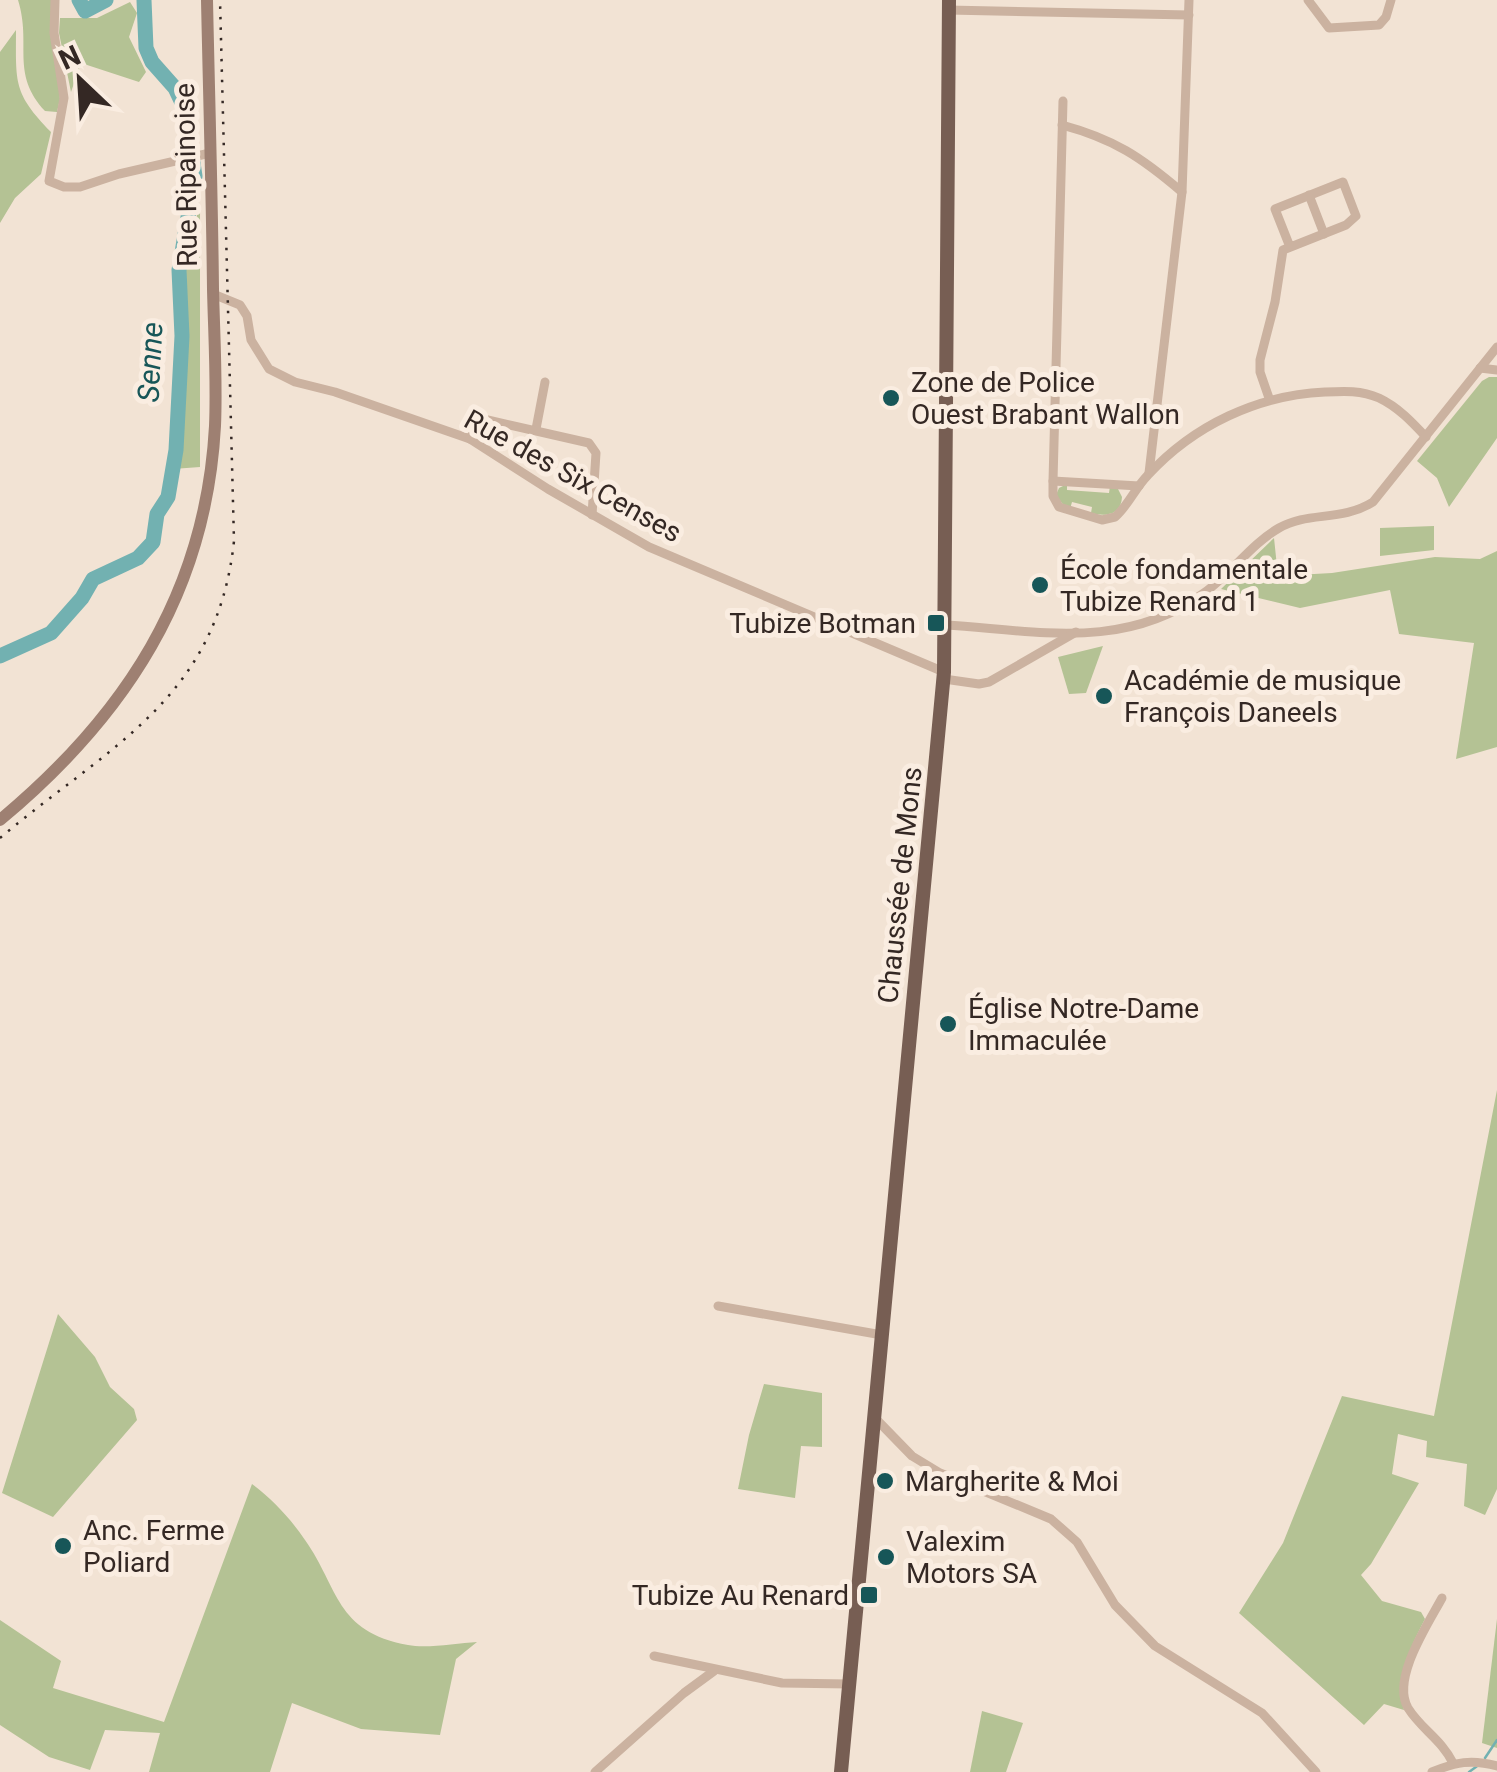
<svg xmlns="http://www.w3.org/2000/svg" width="1497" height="1772" font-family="Roboto,sans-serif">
  <rect width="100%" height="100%" fill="#f2e3d4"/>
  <g fill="#b4c294">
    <path d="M18 0H52L60 99 57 112 45 111C10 73 32 45 18 0Z"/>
    <polygon points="130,2 137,13 129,37 146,72 139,82 81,63 71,92 59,33 60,18 97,18"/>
    <path d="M16 30C16 83 13 93 51 132L41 174 15 198 0 223V52Z"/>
    <polygon points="200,204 200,467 173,469 182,271"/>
    <polygon points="1489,377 1497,377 1497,438 1449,507 1437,478 1417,461 1482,381"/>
    <path d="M1067 484V490L1109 493 1110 486 1118 489 1122 497C1121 515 1106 517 1091 513L1092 507 1072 502 1070 509 1064 506 1056 495 1059 488Z"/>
    <polygon points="1434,526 1434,550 1380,556 1380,528"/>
    <polygon points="1274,538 1278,576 1332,573 1435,557 1480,559 1497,551 1497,747 1456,759 1474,643 1399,634 1390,590 1300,608 1221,589"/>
    <polygon points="1103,646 1086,693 1069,694 1058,657"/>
    <path d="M1497 1090V1489L1485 1515 1464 1506 1467 1464 1426 1457 1427 1441 1398 1434 1392 1474 1419 1483 1371 1564 1361 1575 1382 1601 1421 1612 1425 1619C1409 1650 1397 1674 1404 1710L1384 1704 1364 1725 1239 1613 1283 1543 1342 1396 1434 1416Z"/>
    <polygon points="58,1314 95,1357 110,1387 134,1409 137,1420 53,1517 2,1493"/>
    <polygon points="764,1384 822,1393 822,1447 801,1446 795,1498 738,1489 749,1435"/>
    <path d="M252 1484C273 1500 290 1518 305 1540 339 1588 335 1632 408 1645 426 1649 457 1643 477 1642L456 1659 440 1735 361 1729 292 1703 270 1772H149L160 1733 105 1730 90 1770 49 1757 0 1725V1620L61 1661 53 1688 164 1722Z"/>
    <polygon points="1497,1619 1497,1748 1482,1743"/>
    <polygon points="982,1711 1023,1723 1006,1772 970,1772"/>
  </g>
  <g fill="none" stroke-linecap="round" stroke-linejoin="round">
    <g stroke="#72b1b1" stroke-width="2.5">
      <polyline points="1485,1758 1497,1740"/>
      <polyline points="1469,1772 1480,1764"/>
    </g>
    <g stroke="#72b1b1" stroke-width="15">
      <polyline points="79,0 85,11 106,0"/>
      <polyline points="0,656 51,633 82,598 93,579 138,558 153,542 157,514 168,497 176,450 182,336 179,270 195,176 185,109 175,88 152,62 146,48 144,0"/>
    </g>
    <g stroke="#cbb2a0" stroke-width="9">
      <polyline points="55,0 54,33 64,98 49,181 64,187 80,187 119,174 210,153"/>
      <polyline points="1308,0 1329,28 1379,25 1386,17 1391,0"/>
      <polyline points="948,10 1189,15"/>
      <path d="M1063 101 1053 481V496L1059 507 1102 520 1115 517C1128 506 1135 488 1148 475 1194 425 1258 395 1325 392 1344 391 1361 390 1379 398 1398 407 1412 422 1426 437"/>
      <path d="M1062 125C1114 139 1141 157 1182 192"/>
      <polyline points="1309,195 1324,234"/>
      <polyline points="213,294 240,305 247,316 251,340 269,369 295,382 335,392 470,439 548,489 649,547 944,672"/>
      <polyline points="1480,368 1497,370"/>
      <polyline points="1269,398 1260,372 1260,360 1275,302 1283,250 1346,225 1356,216 1343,182 1275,209 1290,247"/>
      <polyline points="536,429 545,382"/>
      <polyline points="470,439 479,418 589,443 596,453 592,515"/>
      <polyline points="1149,473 1182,192 1189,0"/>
      <polyline points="1053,481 1139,486"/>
      <path d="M946 625C1039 631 1124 651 1204 593 1231 574 1251 544 1279 528 1308 511 1341 522 1373 502L1497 347"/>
      <polyline points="944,679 979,684 989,682 1076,632"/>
      <polyline points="718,1306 882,1335"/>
      <polyline points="875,1418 912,1456 940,1473 1051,1519 1077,1542 1115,1605 1155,1646 1262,1713 1316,1772"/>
      <path d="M1442 1598C1428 1624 1391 1679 1408 1708 1421 1729 1442 1740 1453 1763"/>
      <polyline points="654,1656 782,1683 849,1684"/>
      <polyline points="595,1772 684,1693 714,1671"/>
      <path d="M1432 1772C1455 1762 1472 1759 1497 1766"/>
    </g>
    <path stroke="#9e8072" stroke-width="12" d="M0 820C125 716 206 593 215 426 217 380 214 334 213 289 212 193 209 96 207 0"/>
    <polyline stroke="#775e53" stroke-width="14" points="841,1772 944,672 949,0"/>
    <path stroke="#342824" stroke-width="2.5" stroke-dasharray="2.5 8" stroke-linecap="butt" d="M0 838C110 745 217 699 234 541L220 0"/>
  </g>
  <g fill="#175658" stroke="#faede1" stroke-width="4">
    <circle cx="891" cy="398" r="10"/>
    <circle cx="1040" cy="585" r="10"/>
    <rect x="926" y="613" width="20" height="20" rx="5"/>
    <circle cx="1104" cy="696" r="10"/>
    <circle cx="948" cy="1024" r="10"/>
    <circle cx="885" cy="1481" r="10"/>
    <circle cx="63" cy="1546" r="10"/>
    <circle cx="886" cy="1557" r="10"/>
    <rect x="859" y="1585" width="20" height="20" rx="5"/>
  </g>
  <g text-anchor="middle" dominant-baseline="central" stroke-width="10" stroke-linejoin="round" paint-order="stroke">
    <g font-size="28" fill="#342824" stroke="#faede1">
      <text transform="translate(186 175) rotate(-91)">Rue Ripainoise</text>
      <text transform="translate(573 476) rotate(29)">Rue des Six Censes</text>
      <text transform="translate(900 885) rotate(-84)">Chaussée de Mons</text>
    </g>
    <g font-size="28" fill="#342824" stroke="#faede1" text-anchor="start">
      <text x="911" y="382">Zone de Police<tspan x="911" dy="32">Ouest Brabant Wallon</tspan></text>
      <text x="1060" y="569">École fondamentale<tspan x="1060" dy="32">Tubize Renard 1</tspan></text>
      <text x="916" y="623" text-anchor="end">Tubize Botman</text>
      <text x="1124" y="680">Académie de musique<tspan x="1124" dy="32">François Daneels</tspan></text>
      <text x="968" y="1008">Église Notre-Dame<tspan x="968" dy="32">Immaculée</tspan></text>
      <text x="905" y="1481">Margherite &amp; Moi</text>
      <text x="83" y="1530">Anc. Ferme<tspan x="83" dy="32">Poliard</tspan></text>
      <text x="906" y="1541">Valexim<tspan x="906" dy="32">Motors SA</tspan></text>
      <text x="849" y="1595" text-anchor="end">Tubize Au Renard</text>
    </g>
    <g font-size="30" font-style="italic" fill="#175658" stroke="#faede1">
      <text transform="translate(150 362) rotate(-87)">Senne</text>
    </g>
  </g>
  <g transform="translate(80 80) rotate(335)" stroke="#faede1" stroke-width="8" paint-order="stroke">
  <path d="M0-8L18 38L0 25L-18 38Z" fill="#342824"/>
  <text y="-15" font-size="28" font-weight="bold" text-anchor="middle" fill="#342824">N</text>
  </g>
</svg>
